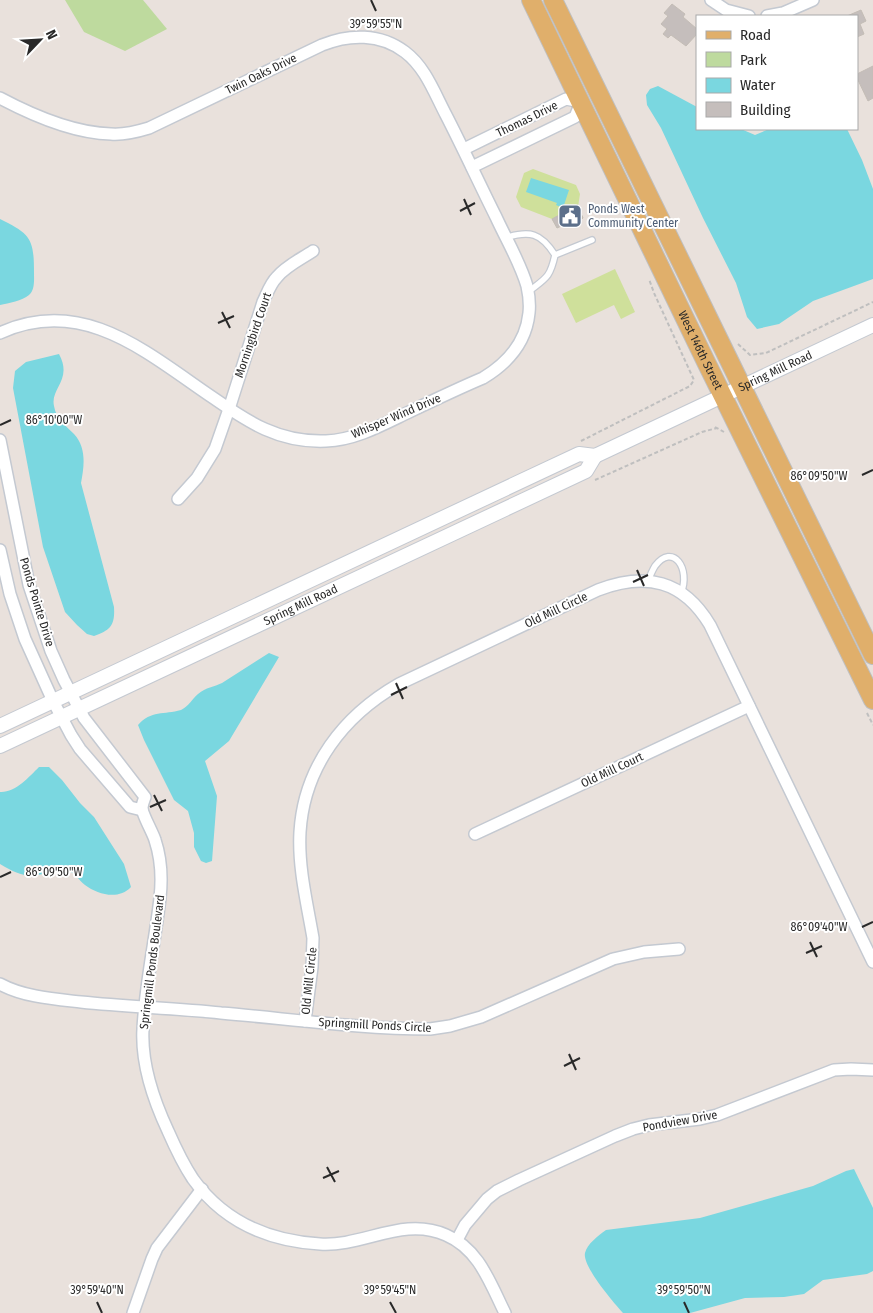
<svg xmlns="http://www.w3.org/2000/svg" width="873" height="1313" font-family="'Fira Sans Condensed',sans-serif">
  <rect width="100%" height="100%" fill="#e9e1dc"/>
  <polygon fill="#beda9e" points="65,0 143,0 167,29 125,51 84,32"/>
  <g fill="#cfe09b">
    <polygon points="533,169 576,185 580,194 578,207 583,218 568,227 566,224 557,228 552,219 521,207 516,197 524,173"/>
    <polygon points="615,269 635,312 621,319 614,305 576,323 562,294"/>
  </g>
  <g fill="#7ad7e0">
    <polygon points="658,86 697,107 697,129 741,129 755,135 769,129 847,129 862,160 873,189 873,279 813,301 779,324 757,329 747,317 736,283 703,218 661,128 647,105 646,95 650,89"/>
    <polygon points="531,178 569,190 563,208 556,205 557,203 526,192"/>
    <path d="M0 219C31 234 34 239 34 273 34 280 35 290 29 295 22 301 9 303 0 305Z"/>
    <path d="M59 354C73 380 50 388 54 406 56 419 66 426 74 434 87 448 84 467 81 483L114 607C115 625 111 630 94 636L87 634 77 625 65 612 43 547 13 388 15 371 26 362Z"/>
    <path d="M269 653 279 657 229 741 205 761 217 796 212 861 206 863 201 861 194 847V833L188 811 174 800 144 740 138 725C151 710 164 715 181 710 188 707 193 698 198 694 206 687 214 687 222 683Z"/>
    <path d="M39 767H49L62 780 80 803 94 817 124 864 131 887C119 900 98 895 85 885 78 880 77 873 67 871 61 869 55 871 48 873 26 878 19 875 0 864V792C15 793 29 777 39 767Z"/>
    <path d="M854 1169 873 1208V1271L867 1274 823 1280 804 1294 784 1297 745 1298 690 1313H623C614 1303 582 1266 585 1253 587 1244 598 1236 606 1230L700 1218 813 1186 846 1171Z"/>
  </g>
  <g fill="#c5bebc" stroke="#c4bdb6">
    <polygon points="672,4 685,14 683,17 697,29 697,34 686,46 671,35 668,38 663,34 667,29 661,24 668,16 664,13"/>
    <polygon points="861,10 866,21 860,24 864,34 857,37 857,16 847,16"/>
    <polygon points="873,66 873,98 868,101 857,78 857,74"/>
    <polygon points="578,207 583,218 568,227 566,224 557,228 552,219 572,208 572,209"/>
  </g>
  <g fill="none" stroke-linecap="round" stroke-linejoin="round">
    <g stroke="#c4c9d1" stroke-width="8">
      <g id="service">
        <path d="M505 238C530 230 541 233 555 255 550 278 546 278 528 292"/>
        <polyline points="555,255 592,240"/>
        <path d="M648 581C650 576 652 571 655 566 673 542 691 569 681 593"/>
      </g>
    </g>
    <g stroke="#c4c9d1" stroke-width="14">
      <g id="minor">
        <polyline points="711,0 726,10 749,16"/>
        <polyline points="767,16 783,13 813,0"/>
        <path d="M0 98C32 115 74 133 111 134 124 135 136 132 149 128L322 45C349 34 380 33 405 52 425 67 434 92 446 115 463 148 479 183 496 217 506 239 520 262 527 286 529 295 530 304 529 313 526 343 508 363 483 378 457 389 432 401 407 413 382 425 355 440 326 441 279 443 248 422 212 397 147 353 83 295 0 333"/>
        <polyline points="464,149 566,99 581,102"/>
        <polyline points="472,167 575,117 581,102"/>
        <path d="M0 440 29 585 51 651 64 680 84 718 145 797C144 800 142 804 142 808 142 814 153 833 155 840 161 858 162 880 160 898 155 942 145 986 143 1029 141 1064 153 1099 168 1131 175 1147 183 1164 193 1179 224 1222 269 1241 320 1244 363 1247 403 1216 446 1235 479 1249 490 1283 505 1313"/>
        <path d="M178 499 197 478 215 449 229 409 263 302C267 294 270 284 277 277 286 266 301 259 313 251"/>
        <polyline points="0,550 10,594 25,639 53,701 71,735 80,749 130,807 142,810"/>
        <polyline points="475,834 749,706"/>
        <path d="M0 984C24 997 54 999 81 1002 128 1007 175 1008 221 1013 291 1019 360 1029 430 1029L450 1026 481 1017 613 959 644 952 679 949"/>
        <path d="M305 1021 312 967 313 938C307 903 298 867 300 832 304 767 343 716 399 684L598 590C646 572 683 580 710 625L873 962"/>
        <polyline points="457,1240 465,1225 487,1199 497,1191 519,1180 615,1136 633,1129 649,1125 700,1119 717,1115 834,1070 851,1069 873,1070"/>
        <polyline points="133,1313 152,1259 157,1248 202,1189"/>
      </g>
    </g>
    <g stroke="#c4c9d1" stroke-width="16">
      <g id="tertiary">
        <path id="s1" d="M0 726 579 454 595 456 873 325"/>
        <path id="s2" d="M0 746 586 471 595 456"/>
      </g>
    </g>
    <g stroke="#bfbfbf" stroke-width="20">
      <g id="primary">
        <path id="s3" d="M531 0 707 364 873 700"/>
        <polyline points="553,0 873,655"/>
      </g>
    </g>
    <g stroke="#bfbfbf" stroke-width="2" stroke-dasharray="4 2.5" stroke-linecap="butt">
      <polyline points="738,344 750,355 766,353 873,302"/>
      <polyline points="715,427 724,432"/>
      <polyline points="581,441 690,386 694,380 654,293 649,279"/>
      <polyline points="595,480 702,432 717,428"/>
      <polyline points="867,713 873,725"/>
    </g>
    <use href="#service" stroke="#fff" stroke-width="5.5"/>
    <use href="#minor" stroke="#fff" stroke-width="11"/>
    <use href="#tertiary" stroke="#fff" stroke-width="14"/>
    <use href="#primary" stroke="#e0af6b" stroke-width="18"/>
  </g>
  <path fill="none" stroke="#292929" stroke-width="2" d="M371 0 376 11M464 199 471 215M460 211 475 203M222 312 230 328M218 323 234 316M0 425 11 420M862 475 873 470M637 570 644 586M633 582 648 575M396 683 403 699M391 695 407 687M154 795 162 811M150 807 166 800M0 877 11 872M862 927 873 922M810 942 817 957M806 953 822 946M569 1054 576 1070M564 1066 580 1058M327 1167 335 1182M323 1178 339 1171M97 1302 102 1313M390 1302 396 1313M684 1302 689 1313"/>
  <defs>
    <g id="civic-square" transform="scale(1.25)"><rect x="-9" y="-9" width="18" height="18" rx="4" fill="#5c6f8a" stroke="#fff"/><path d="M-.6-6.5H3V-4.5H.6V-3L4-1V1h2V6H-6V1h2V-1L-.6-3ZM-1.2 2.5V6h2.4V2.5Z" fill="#fff"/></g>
  </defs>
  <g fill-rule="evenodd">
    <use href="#civic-square" x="570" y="216"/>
  </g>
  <g text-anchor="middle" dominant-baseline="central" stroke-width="4" stroke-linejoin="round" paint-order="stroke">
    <g font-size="12" fill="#292929" stroke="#fff">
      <text transform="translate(261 74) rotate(-26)">Twin Oaks Drive</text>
      <text transform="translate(527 119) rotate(-26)">Thomas Drive</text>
      <text transform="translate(253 335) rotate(-71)">Morningbird Court</text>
      <text stroke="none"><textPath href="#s3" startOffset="389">West 146th Street</textPath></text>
      <text stroke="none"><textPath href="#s1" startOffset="855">Spring Mill Road</textPath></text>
      <text transform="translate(396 416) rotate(-23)">Whisper Wind Drive</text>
      <text transform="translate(37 602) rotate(73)">Ponds Pointe Drive</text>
      <text stroke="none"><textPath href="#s2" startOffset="332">Spring Mill Road</textPath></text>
      <text transform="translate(556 610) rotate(-25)">Old Mill Circle</text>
      <text transform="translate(612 770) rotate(-25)">Old Mill Court</text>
      <text transform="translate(152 962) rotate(-83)">Springmill Ponds Boulevard</text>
      <text transform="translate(309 981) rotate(-84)">Old Mill Circle</text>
      <text transform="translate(375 1025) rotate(3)">Springmill Ponds Circle</text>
      <text transform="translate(680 1121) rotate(-10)">Pondview Drive</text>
    </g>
    <g font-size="12" fill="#4e5e75" stroke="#fff" text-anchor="start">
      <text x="588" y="209">Ponds West<tspan x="588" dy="14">Community Center</tspan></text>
    </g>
  </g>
  <g font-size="12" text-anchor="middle" fill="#292929" stroke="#fff" stroke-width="4" stroke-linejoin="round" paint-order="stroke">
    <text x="376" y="28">39°59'55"N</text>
    <text x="54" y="424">86°10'00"W</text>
    <text x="819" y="480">86°09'50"W</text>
    <text x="54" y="876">86°09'50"W</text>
    <text x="819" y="931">86°09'40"W</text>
    <text x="97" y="1294">39°59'40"N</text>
    <text x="390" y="1294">39°59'45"N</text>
    <text x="684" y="1294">39°59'50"N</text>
  </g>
  <rect x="696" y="15" width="162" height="115" fill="#ffffff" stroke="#a9a9a9"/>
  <rect x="706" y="31" width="25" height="8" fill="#e0af6b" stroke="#a9a9a9"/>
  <text x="740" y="40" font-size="15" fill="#292929">Road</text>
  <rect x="706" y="52" width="25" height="15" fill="#beda9e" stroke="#a9a9a9"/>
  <text x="740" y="65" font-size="15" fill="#292929">Park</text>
  <rect x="706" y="78" width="25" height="15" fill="#7ad7e0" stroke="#a9a9a9"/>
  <text x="740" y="90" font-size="15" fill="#292929">Water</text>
  <rect x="706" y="102" width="25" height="15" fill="#c5bebc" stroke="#a9a9a9"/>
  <text x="740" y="115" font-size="15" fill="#292929">Building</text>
  <g transform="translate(40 40) rotate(65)" stroke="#ffffff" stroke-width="4" paint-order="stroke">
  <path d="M0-4L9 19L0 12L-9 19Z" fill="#292929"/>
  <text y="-8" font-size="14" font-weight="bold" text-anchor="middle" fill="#292929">N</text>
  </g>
</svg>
